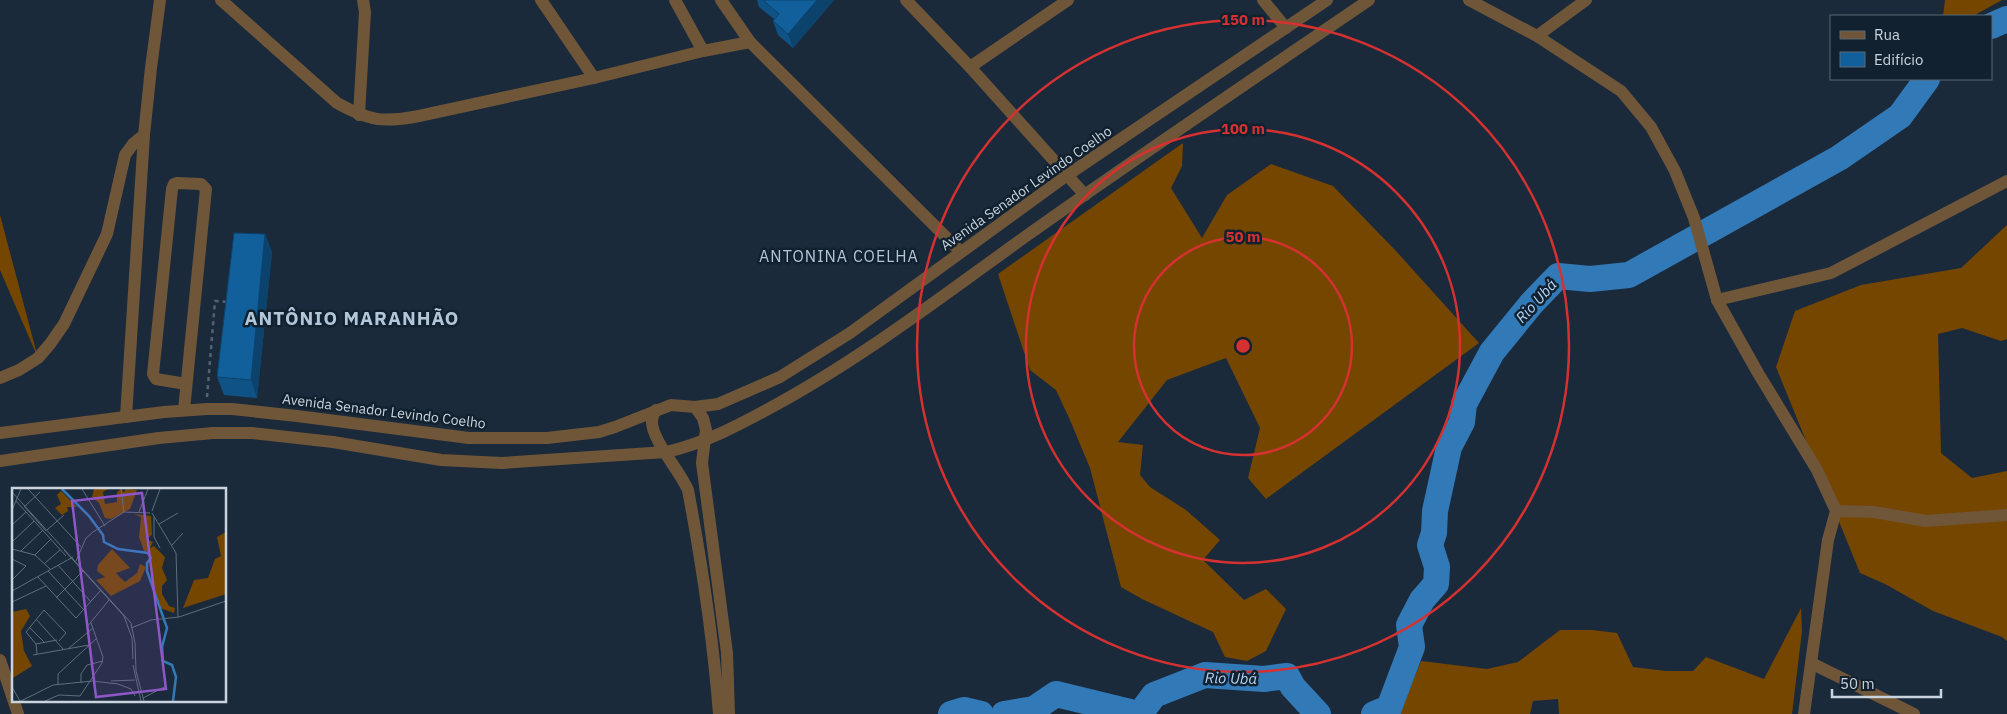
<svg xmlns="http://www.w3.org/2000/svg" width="2007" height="714" font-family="'IBM Plex Sans',sans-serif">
  <rect width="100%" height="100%" fill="#1a2a3a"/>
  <g fill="#754600">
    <polygon points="1945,0 2002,0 1973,16 1943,16"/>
    <polygon points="1183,143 1182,166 1171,188 1202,238 1227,195 1271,164 1333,186 1396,251 1479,343 1266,499 1248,478 1260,428 1226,358 1167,380 1118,442 1143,445 1140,475 1150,487 1186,510 1220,540 1203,560 1244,600 1266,589 1286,609 1266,651 1247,661 1225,657 1213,632 1142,599 1121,587 1090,468 1070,420 1056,390 1030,370 998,274"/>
    <polygon points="0,215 38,358 0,270"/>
    <polygon points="2007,225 2007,339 2001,341 1962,328 1938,334 1941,453 1972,478 2007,471 2007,641 2002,637 1933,611 1885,584 1860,573 1776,367 1795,311 1861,285 1961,268"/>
    <polygon points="1801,608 1802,631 1792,714 1559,714 1558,699 1533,701 1530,714 1399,714 1421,661 1487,669 1518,662 1560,630 1592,630 1617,633 1633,667 1666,671 1693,671 1706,657 1764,679"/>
  </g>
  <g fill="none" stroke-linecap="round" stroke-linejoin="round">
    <g stroke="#3279b8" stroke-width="26">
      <polyline points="1991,26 2007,19"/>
      <polyline points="951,714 964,710 981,714"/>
      <polyline points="1004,714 1034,709 1056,694 1138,714"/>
      <polyline points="1140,714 1154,695 1205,675 1264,679 1287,676 1293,687 1318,714"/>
      <polyline points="1374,714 1389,708 1412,647 1409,625 1422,600 1436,584 1437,567 1430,545 1434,533 1435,511 1449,447 1462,422 1464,404 1492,352 1532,303 1558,276 1590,279 1629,275 1839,158 1900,116 1927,79"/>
    </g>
    <polyline stroke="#556371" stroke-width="2.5" stroke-dasharray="4 4" stroke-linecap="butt" points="207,397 215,301 228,302"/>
    <g stroke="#705639" stroke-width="12">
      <path d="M221 0 337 103C370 121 383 123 419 116L594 78 703 51 750 42"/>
      <polyline points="541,0 594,78"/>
      <polyline points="675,0 703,51"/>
      <polyline points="721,0 750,42 960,251"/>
      <polyline points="906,0 970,67 1085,195"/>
      <polyline points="1263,0 1286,28"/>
      <polyline points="1469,0 1537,36 1621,91 1651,127 1675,171 1694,218 1717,300 1758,373 1817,470 1836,511 1828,540 1804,714"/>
      <polyline points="1537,36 1586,0"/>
      <polyline points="970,67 1068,0"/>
      <polyline points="359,115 365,12 363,0"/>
      <polyline points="1717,300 1831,273 2007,181"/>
      <polyline points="0,378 19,370 38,358 50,344 64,324 107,234 125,155 133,144 144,135 151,68 160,0"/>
      <polyline points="695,407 703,418 706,430 702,463 727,653 729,714"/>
      <polyline points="184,410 206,189 201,184 177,183 174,184 172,189 153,374 156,379 186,384"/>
      <path d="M656 410C654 413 652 417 652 421 651 439 680 471 688 490 702 564 713 638 719 714"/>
      <polyline points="126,417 144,135"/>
      <polyline points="0,433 164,412 207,409 232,409 297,416 469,438 547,438 599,432 615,427 671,405 695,407 718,404 780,377 850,333 1066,176 1327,0"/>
      <path d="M0 461 159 438 213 433H252L333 442 441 460 502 463 666 452C703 444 737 426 770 408 859 360 940 298 1022 239 1136 158 1253 79 1369 0"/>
      <polyline points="1836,511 1874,512 1926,521 2007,515"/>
      <polyline points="0,660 18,714"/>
      <polyline points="1811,663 1914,714"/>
    </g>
  </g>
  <g fill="#0f5386">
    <polygon points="757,0 834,0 793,48 778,35 773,21 774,19 759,7"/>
    <polygon points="265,234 272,252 257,398 224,395 217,377"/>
  </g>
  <g fill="#0c436d">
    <polygon points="817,0 834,0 793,48 788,34"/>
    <polygon points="265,234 272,252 257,398 251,380"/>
  </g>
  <g fill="#11609c" stroke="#0c436d">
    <polygon points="763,0 817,0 788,34 773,21 779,14"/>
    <polygon points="234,233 265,234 251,380 217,377"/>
  </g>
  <g fill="none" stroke="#d53131" stroke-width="2.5">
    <circle cx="1243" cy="346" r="109"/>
    <circle cx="1243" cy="346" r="217"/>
    <circle cx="1243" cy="346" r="326"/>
  </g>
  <g text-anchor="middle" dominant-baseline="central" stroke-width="5" stroke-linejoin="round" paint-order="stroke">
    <g font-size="14" fill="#cad4de" stroke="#11212f">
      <text transform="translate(1026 188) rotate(-35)">Avenida Senador Levindo Coelho</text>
      <text transform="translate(384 411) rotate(7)">Avenida Senador Levindo Coelho</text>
    </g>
    <g font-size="15" font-style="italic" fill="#b2d4f6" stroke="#11212f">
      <text transform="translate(1536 301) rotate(-48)">Rio Ubá</text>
      <text transform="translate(1231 678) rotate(1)">Rio Ubá</text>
    </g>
    <g font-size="16" letter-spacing="1" fill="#b2c6da" stroke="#11212f">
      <text x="839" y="256">ANTONINA COELHA</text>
    </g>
    <g font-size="19" font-weight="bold" letter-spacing="1" fill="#b2c6da" stroke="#11212f">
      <text x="352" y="318">ANTÔNIO MARANHÃO</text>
    </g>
  </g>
  <g transform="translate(12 488)">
    <rect width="214" height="214" fill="#1a2a3a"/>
    <path d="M82 1H96L91 4 93 16 105 14V4L109 1 112 4 114 1 125 2 118 21 99 31 93 30 87 15 80 9ZM49 3 65 19H55L56 23 50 27 43 20 49 16 45 7ZM122 26 139 28 140 47 134 51 141 54 138 60 142 58 153 69 150 80 155 92 150 98V106L157 118 163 120 162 125 148 120 141 97 139 70 137 64 132 63 127 49 129 29ZM214 44V106L171 120 182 92 196 90 203 71 209 68 205 49ZM100 61 118 80 104 85 113 94 125 85 128 76 134 79 128 93 99 108 84 92 93 89 85 83 86 77ZM14 121 18 128 9 143 12 163 20 178 1 190 0 124Z" fill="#754600"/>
    <path fill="none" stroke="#3279b8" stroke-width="2.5" d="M50 1 77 28 91 47 92 54 106 61 136 65 139 70 135 75V83L155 140 150 159 151 173 160 177 164 189 161 213"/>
    <path fill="none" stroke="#606e7c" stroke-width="1" d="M16 1 69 59M70 1 93 38M109 1 112 24M0 4 119 135 123 155 124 183 132 213M4 13 54 68M12 18 34 43M13 18 28 4M0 22 9 1M140 23 148 1M127 24 136 1M140 25 164 65 166 129M142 29V49L148 60M147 36 166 25M0 37 14 24M35 42 52 27M0 54 22 33M160 57 171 45M0 61 23 67 39 82M52 62 112 128 120 150 121 171M9 63 31 42M23 67 39 51M0 71 14 78 0 92M64 73 74 50 81 44 112 24 138 25M33 75 48 62M46 77 79 114M36 83 72 122M26 89 64 130 89 102M0 103 61 69M44 110 71 83M0 114 34 98M24 131 52 162M17 139 32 154M119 140 139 132 167 129 214 113M76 143 75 139 97 112M24 156 45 152M57 160 81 140M25 166 24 156 14 144 32 122 54 145 47 153M21 167 77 157M121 177 129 213M99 193 123 192M69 195V186L75 177 91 173M46 196V186L85 150M0 199 8 213M131 210 154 198M9 213 41 197 80 193 106 196 119 201 123 208M33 213 47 207 68 208 90 175 91 169 79 135"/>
    <path fill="#8f56c7" fill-opacity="0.15" stroke="#8f56c7" stroke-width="2.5" d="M130 5 154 201 84 209 60 13Z"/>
    <rect width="214" height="214" fill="none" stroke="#cad4de" stroke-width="2.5"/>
  </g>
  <circle cx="1243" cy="346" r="8" fill="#d53131" stroke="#11212f" stroke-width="2.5"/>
  <g font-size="15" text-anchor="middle" font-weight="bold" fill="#d53131" stroke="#11212f" stroke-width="5" stroke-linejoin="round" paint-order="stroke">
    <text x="1243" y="25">150 m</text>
    <text x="1243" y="134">100 m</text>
    <text x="1243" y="242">50 m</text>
  </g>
  <rect x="1830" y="15" width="162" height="65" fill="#11212f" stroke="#5b6975"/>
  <rect x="1840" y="31" width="25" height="8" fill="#705639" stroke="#5b6975"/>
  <text x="1874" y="40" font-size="15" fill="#cad4de">Rua</text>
  <rect x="1840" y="52" width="25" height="15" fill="#11609c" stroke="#5b6975"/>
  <text x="1874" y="65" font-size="15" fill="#cad4de">Edifício</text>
  <path d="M1832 689v8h109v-8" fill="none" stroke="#cad4de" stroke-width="2.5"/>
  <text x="1840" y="689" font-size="15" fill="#cad4de" stroke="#11212f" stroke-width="4" paint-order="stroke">50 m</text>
</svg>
